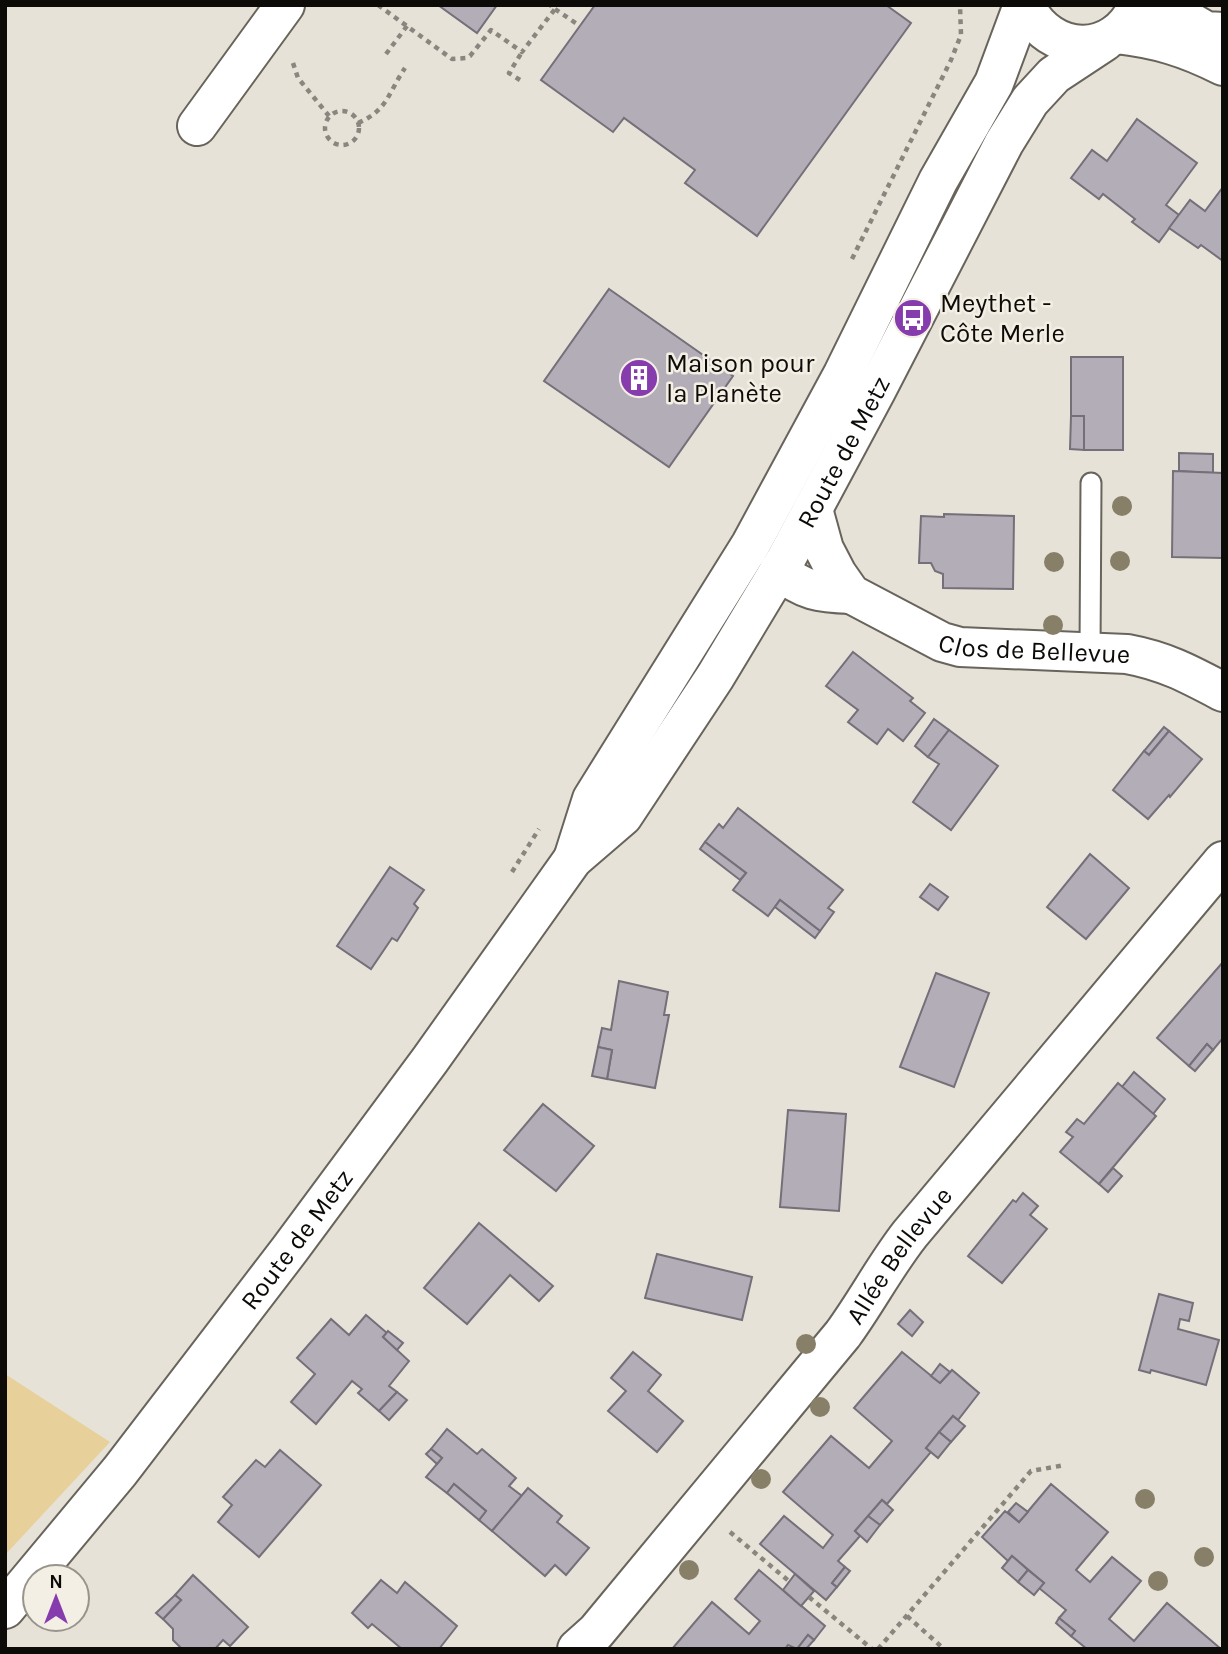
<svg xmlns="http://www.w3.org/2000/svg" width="1228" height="1654" font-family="Karla,sans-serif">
  <rect width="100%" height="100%" fill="#e7e2d7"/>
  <polygon fill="#e8d09b" points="5,1374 110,1442 5,1555"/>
  <g fill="#b3adb7" stroke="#746f78" stroke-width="2">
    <polygon points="438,5 497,5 477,33"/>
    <polygon points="595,5 886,5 911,23 757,236 685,183 695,170 624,118 613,132 541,80"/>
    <polygon points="1137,119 1197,163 1166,205 1179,215 1159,242 1132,222 1135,219 1103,194 1099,199 1071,178 1092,150 1107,161"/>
    <polygon points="1223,187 1223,261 1201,245 1198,248 1169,228 1190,200 1205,211"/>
    <polygon points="609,289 733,376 669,467 544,381"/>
    <polygon points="1071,357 1123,357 1123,450 1084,450 1084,416 1071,416"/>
    <polygon points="1071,416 1084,416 1084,450 1070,449"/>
    <polygon points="1179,453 1213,454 1213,473 1179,471"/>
    <polygon points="1173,471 1223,473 1222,558 1172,557"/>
    <polygon points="944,514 1014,516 1013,589 943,588 943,574 935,571 931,563 919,563 921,516 944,517"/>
    <polygon points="853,652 913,698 910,701 925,713 903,741 888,729 877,744 848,722 858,710 826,686"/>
    <polygon points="934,719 949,730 928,757 915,746"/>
    <polygon points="1164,727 1169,731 1149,755 1144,751"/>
    <polygon points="949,730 998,766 951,830 913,802 939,764 928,757"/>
    <polygon points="1169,731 1202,759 1170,797 1169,795 1148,819 1113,790 1144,751 1149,755"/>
    <polygon points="738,808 843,890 828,908 834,912 820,931 780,900 768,916 733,890 746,873 705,842 719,824 723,828"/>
    <polygon points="705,842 746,873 740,880 700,849"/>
    <polygon points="1090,854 1129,888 1086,939 1047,907"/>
    <polygon points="390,867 424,890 414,904 418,908 397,941 392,938 371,969 337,946"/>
    <polygon points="930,884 948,897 938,910 920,897"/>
    <polygon points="780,900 820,931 815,938 775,907"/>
    <polygon points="1223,962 1223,1038 1213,1050 1207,1044 1189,1066 1157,1038"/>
    <polygon points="936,973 989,993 954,1087 900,1067"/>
    <polygon points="619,981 668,992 664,1015 669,1015 655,1088 607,1079 612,1050 598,1047 602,1028 611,1030"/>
    <polygon points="1207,1044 1213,1050 1195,1071 1189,1066"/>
    <polygon points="598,1047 612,1050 607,1079 592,1076"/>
    <polygon points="1134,1072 1165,1099 1153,1114 1122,1087"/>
    <polygon points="1118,1083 1156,1116 1099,1184 1060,1152 1073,1137 1066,1132 1077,1119 1084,1124"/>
    <polygon points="543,1104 594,1146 556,1191 504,1150"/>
    <polygon points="788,1110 846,1114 839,1211 780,1207"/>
    <polygon points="1113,1168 1122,1176 1108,1192 1099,1184"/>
    <polygon points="1023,1193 1038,1206 1030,1215 1047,1229 1002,1283 968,1256 1013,1200 1016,1202"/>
    <polygon points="479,1223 553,1286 539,1301 510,1275 467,1324 424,1288"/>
    <polygon points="657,1254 752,1277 742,1320 645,1298"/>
    <polygon points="1159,1294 1193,1303 1189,1321 1180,1319 1178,1329 1219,1340 1206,1385 1151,1370 1150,1373 1139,1370"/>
    <polygon points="910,1310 923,1322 912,1336 898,1324"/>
    <polygon points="366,1315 387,1333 383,1337 409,1361 389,1386 397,1392 379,1411 358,1393 362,1389 352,1381 316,1424 291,1402 315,1374 297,1358 331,1319 349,1335"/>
    <polygon points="388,1331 403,1343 397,1350 383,1337"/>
    <polygon points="633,1352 661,1375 648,1391 683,1421 657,1452 608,1411 626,1391 611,1378"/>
    <polygon points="902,1352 940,1383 952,1370 979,1393 958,1420 953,1416 926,1448 931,1452 887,1504 882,1500 855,1531 860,1536 838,1561 845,1567 832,1583 837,1587 826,1600 760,1544 784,1516 823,1548 833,1535 783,1492 831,1436 869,1468 892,1441 854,1408"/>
    <polygon points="940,1364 950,1372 940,1383 931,1376"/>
    <polygon points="397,1392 407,1400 389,1420 379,1411"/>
    <polygon points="953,1416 965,1426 951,1442 939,1432"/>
    <polygon points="447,1429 477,1454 482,1449 516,1478 509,1486 522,1496 492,1531 479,1520 486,1511 454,1484 447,1493 426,1477 442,1458 431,1449"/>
    <polygon points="939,1432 951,1442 938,1458 926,1448"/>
    <polygon points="431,1449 442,1458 437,1464 426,1454"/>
    <polygon points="280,1450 321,1485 259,1557 218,1522 232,1505 223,1497 256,1460 265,1467"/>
    <polygon points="454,1484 486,1511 479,1520 447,1493"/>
    <polygon points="1051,1484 1108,1532 1076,1570 1090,1582 1112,1557 1141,1581 1109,1619 1134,1641 1167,1603 1221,1649 1087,1649 1071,1636 1075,1631 1059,1618 1066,1610 1039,1588 1044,1583 1012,1556 1008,1561 982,1537 1005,1511 1019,1522"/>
    <polygon points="528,1488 562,1516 557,1522 589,1548 566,1575 555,1565 545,1576 492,1531"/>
    <polygon points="882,1500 893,1510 880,1525 868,1516"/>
    <polygon points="1016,1503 1028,1512 1019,1522 1008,1512"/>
    <polygon points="868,1516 880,1525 867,1542 855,1531"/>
    <polygon points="1012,1556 1028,1570 1018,1582 1002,1568"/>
    <polygon points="845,1567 850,1571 837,1587 832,1583"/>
    <polygon points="759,1570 825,1626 814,1640 808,1635 797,1649 788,1645 785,1649 672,1649 712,1602 749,1634 760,1621 735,1599"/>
    <polygon points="1028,1570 1044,1583 1034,1595 1018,1582"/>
    <polygon points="795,1574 814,1591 801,1606 783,1590"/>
    <polygon points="193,1575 248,1627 230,1646 223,1640 215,1649 182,1649 173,1640 173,1629 163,1619 181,1600 175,1595"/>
    <polygon points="381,1580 397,1593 405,1582 457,1626 439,1649 402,1649 372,1624 368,1628 352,1613"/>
    <polygon points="175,1595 181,1600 163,1619 156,1613"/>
    <polygon points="1059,1618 1075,1631 1071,1636 1056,1623"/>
    <polygon points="808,1635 814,1640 806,1649 797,1649"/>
  </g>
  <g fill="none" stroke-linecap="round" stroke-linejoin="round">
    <g stroke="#68645b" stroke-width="23">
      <polyline id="lane" points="1090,652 1091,483"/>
    </g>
    <g stroke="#68645b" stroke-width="42">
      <g id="street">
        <polyline points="1161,5 1206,31 1223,32"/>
        <path d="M1116 34C1158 39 1185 47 1223 66"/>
        <polyline points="197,126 285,5"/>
        <path id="s1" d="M813 509 824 549 837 574 851 594 942 642 960 647 1127 654C1165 661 1189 674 1223 692"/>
        <path d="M779 570C803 591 820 593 851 594"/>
        <path id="s2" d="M577 1649 596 1632 843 1334C867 1301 885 1266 910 1234L1223 861"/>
      </g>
    </g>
    <g stroke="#68645b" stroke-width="42">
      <g id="secondary">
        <path d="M1025 5C1050 57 1115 59 1138 5"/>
        <polyline points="573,859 592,799 751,544 843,374 938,181 994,83 1023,5"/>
        <path id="s3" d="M5 1609 120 1471 290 1249 430 1060 573 859 623 816 715 677 786 559 876 391 1004 143 1030 101 1054 75 1104 42"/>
      </g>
    </g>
    <g stroke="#8a867f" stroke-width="4.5" stroke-dasharray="5 5" stroke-linecap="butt">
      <polyline points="378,5 452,59 466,58 470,56 491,30 522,52 555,9 550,5"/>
      <polyline points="555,9 580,26"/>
      <polyline points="386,54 407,26"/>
      <polyline points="293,63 298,78 329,116"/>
      <polyline points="520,80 509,73 522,52"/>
      <circle cx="342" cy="128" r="17"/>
      <path d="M358 123C388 110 388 93 405 68"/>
      <polyline points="852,259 951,60 961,35 960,5"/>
      <polyline points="512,872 539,829"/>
      <polyline points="730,1532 790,1582"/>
      <polyline points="809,1597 872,1649"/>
      <polyline points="907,1616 944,1649"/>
      <polyline points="878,1649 1031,1471 1065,1465"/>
    </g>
    <use href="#lane" stroke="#fff" stroke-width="19"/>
    <use href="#street" stroke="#fff" stroke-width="38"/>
    <use href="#secondary" stroke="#fff" stroke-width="38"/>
  </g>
  <g fill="#887f68">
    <circle cx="1122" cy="506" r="10"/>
    <circle cx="1120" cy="561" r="10"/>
    <circle cx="1054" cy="562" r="10"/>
    <circle cx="1053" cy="625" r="10"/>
    <circle cx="806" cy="1344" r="10"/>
    <circle cx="820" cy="1407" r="10"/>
    <circle cx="761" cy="1479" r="10"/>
    <circle cx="1145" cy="1499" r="10"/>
    <circle cx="1204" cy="1557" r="10"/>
    <circle cx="689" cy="1570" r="10"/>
    <circle cx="1158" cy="1581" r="10"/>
  </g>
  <defs>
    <g id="bus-disc" transform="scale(2.0125)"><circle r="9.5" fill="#873cae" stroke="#f4efe4"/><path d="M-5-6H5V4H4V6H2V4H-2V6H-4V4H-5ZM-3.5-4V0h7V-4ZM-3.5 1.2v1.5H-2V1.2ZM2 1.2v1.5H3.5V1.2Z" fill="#fff"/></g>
    <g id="building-disc" transform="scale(2.0125)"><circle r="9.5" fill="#873cae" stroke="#f4efe4"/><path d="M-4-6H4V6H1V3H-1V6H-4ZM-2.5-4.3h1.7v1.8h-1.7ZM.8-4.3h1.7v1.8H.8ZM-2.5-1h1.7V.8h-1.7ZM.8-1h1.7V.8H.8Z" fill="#fff"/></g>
  </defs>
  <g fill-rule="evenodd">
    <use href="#bus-disc" x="913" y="318"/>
    <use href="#building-disc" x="639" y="378"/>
  </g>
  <g text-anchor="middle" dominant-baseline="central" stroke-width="5" stroke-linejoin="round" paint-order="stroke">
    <g font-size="26" fill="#0d0b08" stroke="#f4efe4" text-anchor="start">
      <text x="940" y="303">Meythet -<tspan x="940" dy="30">Côte Merle</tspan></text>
      <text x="666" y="363">Maison pour<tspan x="666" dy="30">la Planète</tspan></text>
    </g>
    <g font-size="26" fill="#0d0b08" stroke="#f4efe4">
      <text stroke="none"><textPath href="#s3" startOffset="1433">Route de Metz</textPath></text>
      <text stroke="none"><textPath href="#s1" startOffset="290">Clos de Bellevue</textPath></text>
      <text stroke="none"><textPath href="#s3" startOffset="471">Route de Metz</textPath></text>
      <text stroke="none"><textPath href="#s2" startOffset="509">Allée Bellevue</textPath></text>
    </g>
  </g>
  <rect width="1228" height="1654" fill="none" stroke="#0d0b08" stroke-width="14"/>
  <g transform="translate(56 1598)"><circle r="33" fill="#f4efe4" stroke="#98948c" stroke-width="2"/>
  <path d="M0-5L12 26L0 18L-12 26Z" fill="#873cae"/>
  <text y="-10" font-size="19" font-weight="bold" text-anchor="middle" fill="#0d0b08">N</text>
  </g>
</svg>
